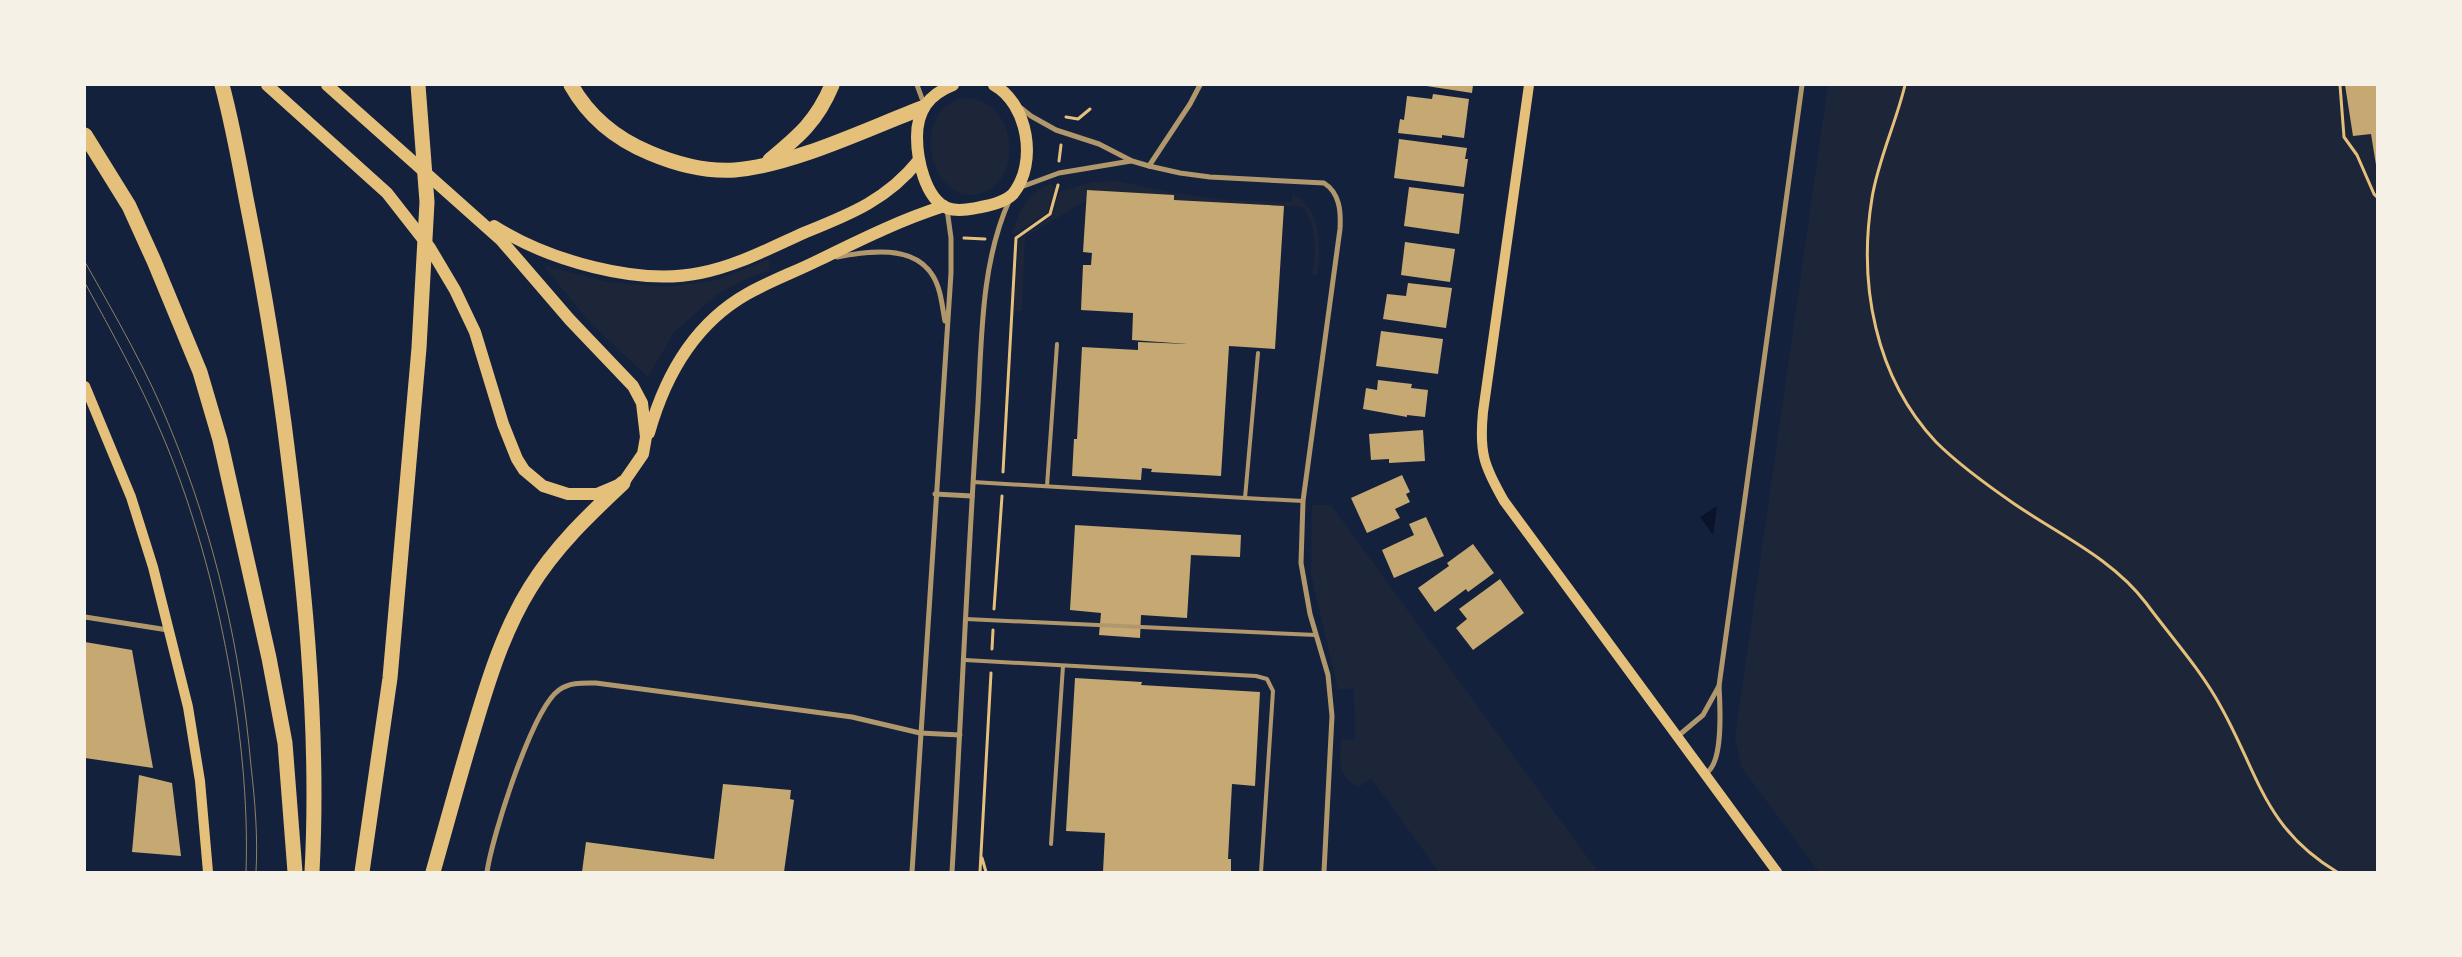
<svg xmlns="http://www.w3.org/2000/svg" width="2462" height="957" font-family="Cabin,sans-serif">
  <rect width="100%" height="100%" fill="#14213d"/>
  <g fill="#1d2539">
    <polygon points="1828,85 2377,85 2377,872 1819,872 1742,768 1735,738"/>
    <path d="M963 98C997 97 1015 131 1008 162 1005 175 998 185 986 191 938 217 902 115 963 98Z"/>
    <path d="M1117 181 1169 192 1225 200 1292 202V194C1323 209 1321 247 1317 276L1312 274C1317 250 1316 229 1304 207L1174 200V195L1087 190V200L1025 237 1022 311H1014L1018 241 1051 216 1059 192 1093 182Z"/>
    <path d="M1051 184 1055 188 1047 213 1017 233 1011 235C1019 212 1026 192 1051 184Z"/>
    <polygon points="769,259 770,270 744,280 718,294 674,332 648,377 591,324 544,266 608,282 667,287 717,280"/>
    <path d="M1312 505H1331L1598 872H1439L1371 778 1359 787C1337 778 1340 759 1341 739L1355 740 1354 688 1338 690 1311 574Z"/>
  </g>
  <polygon fill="#0b132b" points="1717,506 1713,535 1700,517"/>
  <g fill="#c6a872">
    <polygon points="1420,85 1473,85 1472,93"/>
    <polygon points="2345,85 2377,85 2377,171 2371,134 2353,136"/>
    <polygon points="1433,94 1469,99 1464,138 1442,135 1442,138 1398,133 1400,119 1404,120 1407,96 1432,99"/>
    <polygon points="1399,139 1467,148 1465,159 1468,159 1464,187 1394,178"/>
    <polygon points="1409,187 1464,194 1459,234 1404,226"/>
    <polygon points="1087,190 1174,195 1174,200 1284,206 1275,349 1229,346 1221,476 1151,472 1152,469 1142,468 1141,480 1072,476 1074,439 1077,439 1082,347 1138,350 1138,342 1187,344 1132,340 1133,313 1081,310 1083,265 1091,265 1092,253 1083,252"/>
    <polygon points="1405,242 1455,249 1450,282 1401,275"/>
    <polygon points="1408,283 1452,288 1446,328 1383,319 1387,294 1406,296"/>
    <polygon points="1381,331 1443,339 1438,374 1376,366"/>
    <polygon points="1378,380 1412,384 1411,388 1428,390 1425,417 1407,415 1407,417 1363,409 1366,388 1377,390"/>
    <polygon points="1423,430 1425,461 1389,463 1389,459 1371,460 1369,434"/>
    <polygon points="1402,475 1410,492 1406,494 1410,502 1395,509 1400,518 1367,533 1351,498"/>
    <polygon points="1426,517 1444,556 1394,578 1382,550 1414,535 1409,524"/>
    <polygon points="1075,525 1241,535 1240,557 1191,555 1187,618 1141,615 1140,638 1099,635 1101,613 1070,610"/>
    <polygon points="1473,544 1494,573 1468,592 1466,589 1435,612 1418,588 1449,566 1447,563"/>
    <polygon points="1500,579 1524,613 1473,650 1456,628 1467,619 1459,609"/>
    <polygon points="85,642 132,650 153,768 85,758"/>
    <polygon points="1075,678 1142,682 1141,685 1260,692 1255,786 1232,784 1228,859 1231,859 1231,872 1103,872 1105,833 1066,831"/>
    <polygon points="139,775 172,783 181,856 132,852"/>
    <polygon points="723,784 791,790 790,799 794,800 784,872 582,872 586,842 714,859"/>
  </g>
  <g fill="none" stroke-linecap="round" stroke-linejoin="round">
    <g stroke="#e5c07b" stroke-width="3">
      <path d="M1905 85C1896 123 1878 160 1872 198 1858 284 1875 377 1936 442 1959 465 1987 485 2013 503 2058 534 2112 558 2146 603 2171 637 2201 670 2221 707 2259 775 2264 828 2337 872"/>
      <polyline points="2340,85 2344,137 2357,155 2374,194 2377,197"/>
      <polyline points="1066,117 1078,119 1090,109"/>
      <polyline points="1059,161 1061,145"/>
      <polyline points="964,238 985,239"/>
      <polyline points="1003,472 1016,238 1050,214 1058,185"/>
      <polyline points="994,609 1002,496"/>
      <polyline points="992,649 993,630"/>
      <polyline points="982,858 986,872"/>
      <polyline points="980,872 991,673"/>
    </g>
    <g stroke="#b1986c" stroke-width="4">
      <polyline points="973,482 1245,498 1258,353"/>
      <polyline points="1047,486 1057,344"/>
      <polyline points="1245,498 1303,501"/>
      <polyline points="966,619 1316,635"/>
      <polyline points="965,660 1256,676 1267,679 1273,691 1261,872"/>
      <polyline points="1051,844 1063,666"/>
    </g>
    <g stroke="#b1986c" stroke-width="5">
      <polyline points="917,85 924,104"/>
      <path d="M1021 108 1031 116 1056 130 1099 144 1132 161 1149 166 1180 173 1210 177 1324 183C1340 193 1341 212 1340 229L1303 501 1301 563 1310 614 1328 675 1332 716 1324 872"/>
      <polyline points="1149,166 1190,104 1200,85"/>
      <polyline points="1021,187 1059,173 1131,161"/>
      <path d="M837 257C867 251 914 244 933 276 941 289 942 306 945 321"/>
      <polyline points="935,494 972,496"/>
      <polyline points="85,617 168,630"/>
      <polyline points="1678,736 1703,715 1719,686"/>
      <path d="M1706 773C1724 763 1720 705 1719 686L1802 85"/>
      <path d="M487 872C492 837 532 709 559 690 570 682 583 683 596 683L852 717 920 733 960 735"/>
      <polyline points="912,872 951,273 951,238 947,209"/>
      <path d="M952 872C961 721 967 570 977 420 982 348 979 268 1009 201"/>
    </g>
    <g stroke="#e5c07b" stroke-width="10">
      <path d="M1529 85 1483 412C1479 453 1484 466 1504 501L1777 872"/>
      <polyline points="85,386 131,497 153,567 188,707 200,781 208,872"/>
    </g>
    <g stroke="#e5c07b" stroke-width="12">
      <polyline points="267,85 387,193 430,248 455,290 475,332 503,424 517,459 524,470 543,486 568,494 597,494 623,483 643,454 646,437 642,403 633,386 570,320 501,240 327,85"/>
      <path d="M953 85C928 95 917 111 917 137 917 159 925 198 947 208 958 212 971 209 981 207 992 205 1005 202 1013 194 1038 163 1028 104 994 85"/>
      <path d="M494 226C548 260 637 286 700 273 737 266 772 247 806 232 851 214 888 199 919 160"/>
      <path d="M649 433C665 376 694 324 747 294 770 281 795 272 819 260 860 240 900 220 944 206"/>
    </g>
    <g stroke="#e5c07b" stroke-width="15">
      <path d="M222 85C232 122 239 160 246 198 261 273 274 347 284 423 303 571 320 722 312 872"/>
      <path d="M571 85C589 117 616 139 650 153 676 164 706 172 735 170 793 165 867 129 922 108"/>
      <polyline points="85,135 129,206 154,261 200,372 220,440 269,658 285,743 295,872"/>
      <path d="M770 160C799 136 817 121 832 85"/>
      <polyline points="362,872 390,678 419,348 427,202 418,85"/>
      <path d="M433 872C447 823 460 774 475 725 489 678 504 630 530 588 555 547 589 515 623 483"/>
    </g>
    <g stroke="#918062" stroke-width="1">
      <path d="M85 262C116 317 148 372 171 430 215 537 241 651 251 766 255 801 258 837 256 872"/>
      <path d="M85 283C112 332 139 381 161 432 215 557 251 735 246 872"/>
    </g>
  </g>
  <rect width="2462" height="957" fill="none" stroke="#f6f1e7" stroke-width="172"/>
</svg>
